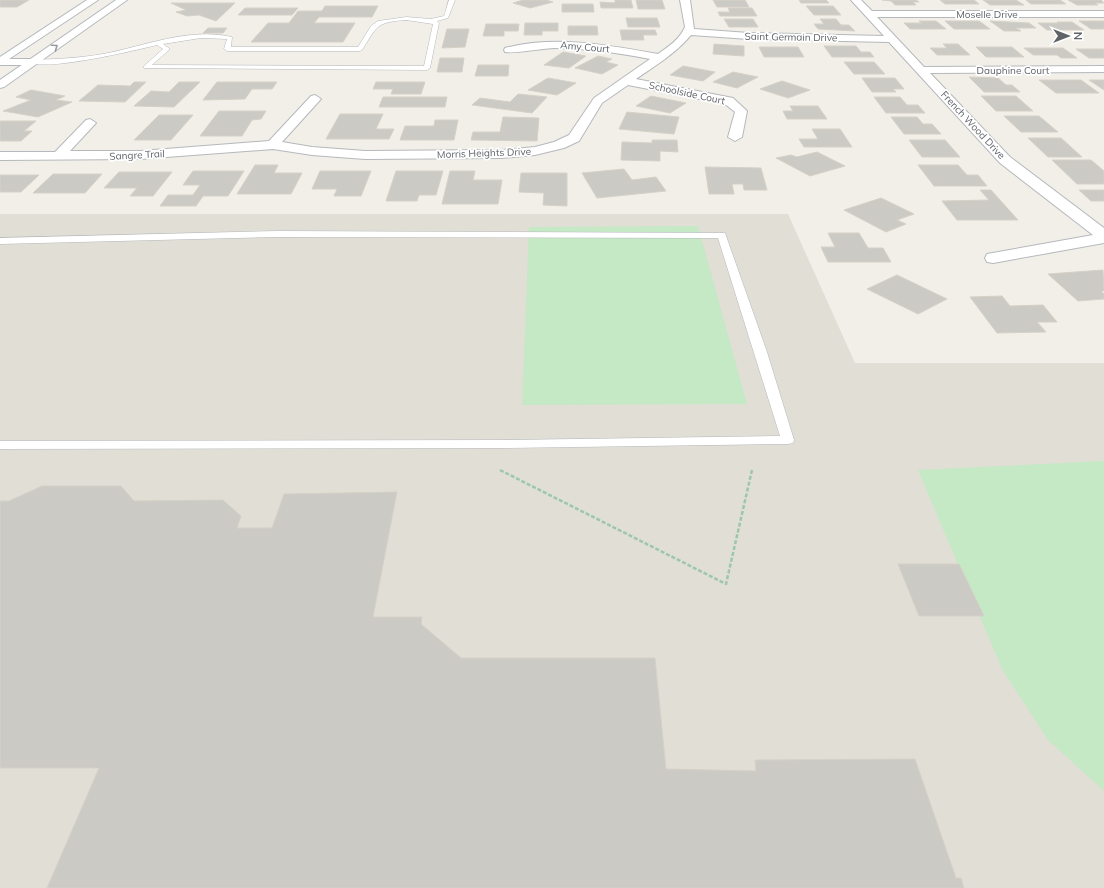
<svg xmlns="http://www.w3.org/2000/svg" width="1104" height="888" font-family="Mulish,sans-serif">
  <rect width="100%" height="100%" fill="#f1efe8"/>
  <polygon fill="#e1ded6" points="0,214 788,214 855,363 1104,363 1104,888 0,888"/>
  <g fill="#c5e8c5">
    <polygon points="698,226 747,404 522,405 529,227"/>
    <polygon points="1104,461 1104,791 1048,740 1002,669 918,470"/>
  </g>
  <g fill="#cccac5" stroke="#d6d1c6">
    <polygon points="29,0 17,7 0,7 0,0"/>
    <polygon points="523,0 546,0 553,2 530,8 513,3"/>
    <polygon points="615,0 631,0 633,8 601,8 600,2 615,3"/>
    <polygon points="636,0 662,0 665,9 638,9"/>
    <polygon points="713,0 745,0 749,7 717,7"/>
    <polygon points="799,0 826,0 829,3 801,3"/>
    <polygon points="882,0 916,0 919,2 913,2 916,5 895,5 891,1"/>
    <polygon points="940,0 974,0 979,4 945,4"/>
    <polygon points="983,0 1016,0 1024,5 990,5"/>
    <polygon points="1026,0 1060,0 1066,4 1031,4"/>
    <polygon points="1068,0 1101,0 1104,3 1095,3 1098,5 1077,5"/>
    <polygon points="171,3 235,3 216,21 199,15 187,16 176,12 186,10"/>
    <polygon points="562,4 593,4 594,12 562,12"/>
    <polygon points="325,6 378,6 372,17 319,17 314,23 355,23 343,42 251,42 268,23 289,23 298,11 322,11"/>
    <polygon points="806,6 833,6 841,15 814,15"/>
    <polygon points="245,8 298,8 292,15 238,15"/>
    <polygon points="728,8 752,8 757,16 720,16 718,12 730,12"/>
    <polygon points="626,18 657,18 660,27 628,27"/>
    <polygon points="724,19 753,19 758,27 729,27"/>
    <polygon points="820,19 836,19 841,25 849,25 855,31 818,29 814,24 824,24"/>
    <polygon points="919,21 936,21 946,29 910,29 904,23 922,23"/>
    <polygon points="945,21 979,21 990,29 954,29"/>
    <polygon points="990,21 1029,23 1036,28 1016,28 1021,31 1004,31"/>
    <polygon points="1079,21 1104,21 1104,29 1091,29"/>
    <polygon points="1057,22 1072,22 1084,30 1047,30 1038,23 1060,23"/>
    <polygon points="525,23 558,23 558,31 542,31 542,35 524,35"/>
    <polygon points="486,24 519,24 518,31 504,31 504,36 483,36"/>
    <polygon points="568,26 597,26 598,35 568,35"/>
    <polygon points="208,28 227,28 223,33 203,33"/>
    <polygon points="447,29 469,29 465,47 442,48"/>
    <polygon points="620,30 655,30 657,35 643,35 644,40 622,40"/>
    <polygon points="714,44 744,46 744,56 713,54"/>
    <polygon points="943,44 958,44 970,55 937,55 930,48 947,48"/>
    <polygon points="824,46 856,46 861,52 870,52 874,57 832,57"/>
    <polygon points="759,47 798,47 804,57 764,57"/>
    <polygon points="976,47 1012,47 1024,57 986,57"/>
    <polygon points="1024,48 1063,48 1077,58 1061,58 1057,55 1033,55"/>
    <polygon points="1076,49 1104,49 1104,58 1089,58"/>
    <polygon points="563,52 586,56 569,68 544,65"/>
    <polygon points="598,56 612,59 606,62 618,65 602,74 575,68"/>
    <polygon points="440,58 464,58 462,72 437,72"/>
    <polygon points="844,62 874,62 885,74 854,74"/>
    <polygon points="478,65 509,65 508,76 475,76"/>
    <polygon points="683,66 715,72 703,81 670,75"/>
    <polygon points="733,72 758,77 737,88 713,82"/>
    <polygon points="969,77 998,78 1006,85 1012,85 1020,92 984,92"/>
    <polygon points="548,78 576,83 557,95 528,90"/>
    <polygon points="862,78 895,78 904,89 893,89 896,92 872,92"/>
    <polygon points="1039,80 1081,80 1099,93 1056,93"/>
    <polygon points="1089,80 1104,80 1104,90"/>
    <polygon points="782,81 810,90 788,98 760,89"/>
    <polygon points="134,82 146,82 125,102 79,101 98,85 130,86"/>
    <polygon points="179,82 200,82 174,107 134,106 151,91 169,92"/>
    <polygon points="217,82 277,82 272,89 252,89 245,99 203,100"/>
    <polygon points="376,82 425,82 421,94 391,94 393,89 373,89"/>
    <polygon points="31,90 65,96 56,100 72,102 38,117 3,111 31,100 16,97"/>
    <polygon points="518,94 547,97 532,113 472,105 480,98 510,102"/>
    <polygon points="651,96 686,103 670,113 636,106"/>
    <polygon points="981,96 1016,96 1033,111 996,111"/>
    <polygon points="383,97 447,97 445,107 379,107"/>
    <polygon points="874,97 900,97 907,105 918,105 925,113 886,113"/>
    <polygon points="790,106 818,106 827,119 787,119 783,111 793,111"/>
    <polygon points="219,111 266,111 261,119 252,120 242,136 200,136"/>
    <polygon points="627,112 679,117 674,134 619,129"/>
    <polygon points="340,114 383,114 376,129 394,129 389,139 326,139"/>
    <polygon points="159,115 193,115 171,140 134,140"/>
    <polygon points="1004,116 1039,116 1058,132 1021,132"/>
    <polygon points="503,117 539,118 537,141 471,140 473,132 500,132"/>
    <polygon points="891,117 917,117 923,124 932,124 941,134 904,134"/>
    <polygon points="435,120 458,120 454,140 400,140 405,126 434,126"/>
    <polygon points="0,121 36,121 24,131 32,131 21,141 0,141"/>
    <polygon points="812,129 840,129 852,147 804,147 799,139 818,139"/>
    <polygon points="1028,138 1061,138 1082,157 1048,157"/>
    <polygon points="652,140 677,140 678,152 660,151 660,161 621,160 622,142 652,143"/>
    <polygon points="909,140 945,140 960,157 922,157"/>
    <polygon points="817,152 845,166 810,176 776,158 791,155 797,157"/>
    <polygon points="1052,160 1091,160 1104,171 1104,184 1077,184"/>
    <polygon points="255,165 278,165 274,173 302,173 291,194 237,194"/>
    <polygon points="918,165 958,165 967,175 978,175 987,186 934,186"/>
    <polygon points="705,167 761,168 767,190 744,190 743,184 732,184 734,194 709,194"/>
    <polygon points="624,169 632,180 656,177 666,191 597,198 582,173"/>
    <polygon points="193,171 244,171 228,196 203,196 196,206 160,206 168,195 193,195 200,185 183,185"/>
    <polygon points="320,171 371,171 361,196 334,196 337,189 312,189"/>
    <polygon points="396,171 443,171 436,195 419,195 417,201 386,201"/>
    <polygon points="450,171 475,171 473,180 502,180 498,204 442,204"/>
    <polygon points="119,172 172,172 153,196 130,196 137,188 104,188"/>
    <polygon points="521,173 567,173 567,206 543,205 544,193 519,192"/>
    <polygon points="53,174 102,174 85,193 33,193"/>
    <polygon points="0,175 39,175 21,192 0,192"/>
    <polygon points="980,190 991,190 1018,220 957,220 942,201 989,200"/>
    <polygon points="1079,190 1104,190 1104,201 1091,201"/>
    <polygon points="881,198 914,214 897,220 906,224 886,232 844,210"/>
    <polygon points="828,233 859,233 868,248 883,248 891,262 828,262 821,247 835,247"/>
    <polygon points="1103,270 1104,291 1101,291 1104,294 1104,299 1078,301 1048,274"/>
    <polygon points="897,275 947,299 918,314 867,289"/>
    <polygon points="1002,296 1010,306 1043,305 1057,322 1037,322 1046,332 997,333 970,297"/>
    <polygon points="42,486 121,486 134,501 223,500 241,516 237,528 272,528 284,494 397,492 373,617 422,617 421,624 461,658 655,658 666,769 756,771 755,760 915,759 956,878 961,878 964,888 47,888 99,768 0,768 0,501 9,501"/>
    <polygon points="898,564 959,564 984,616 919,616"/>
  </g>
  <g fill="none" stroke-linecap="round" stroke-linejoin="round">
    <g stroke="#b5b8bc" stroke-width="1">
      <g id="service">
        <path d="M449 0H455L448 18 437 21 439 23 430 68 427 70 144 68V66L163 49 157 45C137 50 44 72 30 62L33 60C56 59 80 58 103 54 145 46 189 27 232 37L231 47H358L371 26 378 21 406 17 431 19 444 16ZM406 20 433 24 424 66 152 65 170 49 163 44 201 38 227 39 224 49 227 51H360L362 50C377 27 375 22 406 20Z"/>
        <polygon points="278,231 725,233 767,352 794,440 793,443 788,444 504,448 0,449 0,441 504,440 780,436 718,238 278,237 0,244 0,238"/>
      </g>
    </g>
    <g stroke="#b5b8bc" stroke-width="2">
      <g id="minor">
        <path d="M680 0H690L694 29 749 33 884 36 851 0H861L872 11H1104V17H877L924 67 1104 66V72L930 73 1010 157 1104 228V243L993 263 987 262 985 258 987 254 1093 235 1000 163 889 42 749 39 691 35C675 54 656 65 636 79L733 98 747 111 742 137 735 141 728 137 735 112 725 104 628 85 602 103 579 141 564 148 535 155 501 158 365 159 312 155 273 149 140 159 0 160V152H55L86 120 90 119 96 123 70 151H140L269 141 311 96 315 95 321 99 282 142 312 147 365 151 501 150 535 147 554 142 569 135 594 98 650 59C619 53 587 48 555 48 543 48 514 54 505 52L504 50 505 48C555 35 608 45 658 54 668 47 680 39 685 27Z"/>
        <polygon points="0,59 33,59 38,62 33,65 0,65"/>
      </g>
    </g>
    <g stroke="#b6babf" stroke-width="2">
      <g id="secondary">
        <polygon points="87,0 98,0 0,65 0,57"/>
        <polygon points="116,0 127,0 4,87 0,88 0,80"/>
      </g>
    </g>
    <polyline stroke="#9cc7a9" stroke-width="2.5" stroke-dasharray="4 2" stroke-linecap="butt" points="500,470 726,584 752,470"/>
    <use href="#service" fill="#fff" fill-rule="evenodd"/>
    <use href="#minor" fill="#fff" fill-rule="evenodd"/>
    <use href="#secondary" fill="#fff" fill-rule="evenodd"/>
  </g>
  <defs><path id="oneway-chevron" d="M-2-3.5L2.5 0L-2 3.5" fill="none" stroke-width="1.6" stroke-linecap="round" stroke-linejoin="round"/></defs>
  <use stroke="#979a9d" href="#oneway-chevron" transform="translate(55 47) rotate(-35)"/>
  <g text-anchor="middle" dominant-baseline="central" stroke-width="3.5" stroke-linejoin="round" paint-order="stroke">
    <g font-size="10" fill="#5f6368" stroke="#fff">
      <text x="987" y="14">Moselle Drive</text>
      <text transform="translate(791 37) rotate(1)">Saint Germain Drive</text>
      <text transform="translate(585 47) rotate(5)">Amy Court</text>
      <text x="1013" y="70">Dauphine Court</text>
      <text transform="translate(687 93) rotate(12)">Schoolside Court</text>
      <text transform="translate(973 125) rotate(47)">French Wood Drive</text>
      <text transform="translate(484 153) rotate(-2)">Morris Heights Drive</text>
      <text transform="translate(137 155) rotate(-3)">Sangre Trail</text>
    </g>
  </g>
  <g transform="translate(1068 36) rotate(90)" stroke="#ffffff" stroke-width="3" paint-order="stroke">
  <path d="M0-3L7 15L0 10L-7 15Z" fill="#5f6368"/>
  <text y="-6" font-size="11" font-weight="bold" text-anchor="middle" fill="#5f6368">N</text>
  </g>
</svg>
